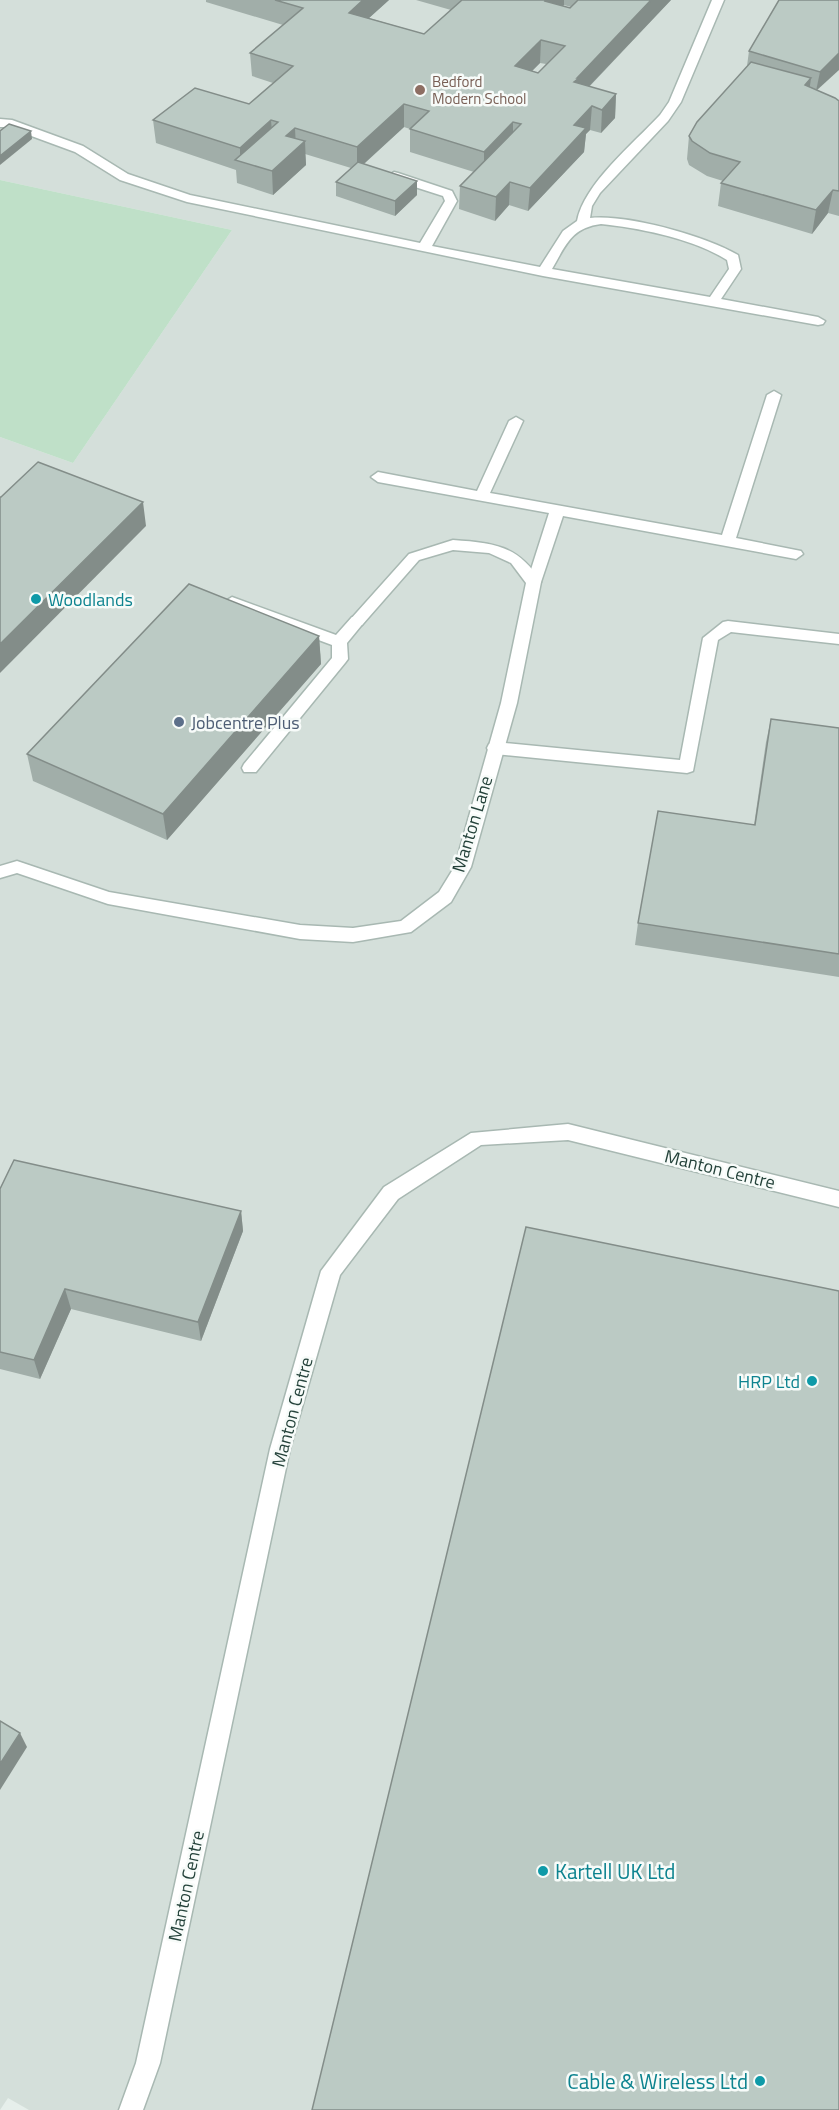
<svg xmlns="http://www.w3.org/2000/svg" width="839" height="2110" font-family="'Titillium Web',sans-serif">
  <rect width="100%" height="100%" fill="#e6efeb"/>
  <polygon fill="#d4dfda" points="0,0 839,0 839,2110 29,2110 8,2098 0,2110 0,437 73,463 232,230 0,180"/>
  <polygon fill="#bfe0c8" points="0,180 232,230 73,463 0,437"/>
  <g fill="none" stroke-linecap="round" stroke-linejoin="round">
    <g stroke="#a8b8b2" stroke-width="3">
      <g id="service">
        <path d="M712 0H724L681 102 668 121 600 193 592 206 590 218C628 214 705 236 738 255L741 269 721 299 818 317 825 321 823 324 818 325 543 276 187 202 120 180 75 152 7 127H0V119L12 120 83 146 128 174 190 195 420 243 445 201 443 196 390 179 388 176 394 172 398 173 452 191 457 201 432 246 540 267 563 231 577 221C584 184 633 144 660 115L669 102ZM601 224C640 228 694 239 727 260L729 269 710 297 552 269C566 245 571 228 601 224Z"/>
        <polygon points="774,391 781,395 736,538 801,551 803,554 796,559 563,516 541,582 534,587 527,582 549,513 378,482 371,477 378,472 477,491 509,421 516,417 523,421 490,493 722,535 767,395"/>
        <polygon points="232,597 336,635 352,617 362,617 365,621 347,643 348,659 345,663 256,772 244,772 242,768 244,764 332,658 332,645 227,606 224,602"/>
        <polygon points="728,621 839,634 839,644 731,632 718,640 693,771 687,773 495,754 489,752 487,748 489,744 495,742 680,760 703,638 723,622"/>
      </g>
    </g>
    <g stroke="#a8b8b2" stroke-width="3">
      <g id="minor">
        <path d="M453 540C494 543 518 545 541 582L517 703 471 867 451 902 411 932 353 942 300 939 108 904 17 873 0 878V866L17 861 109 892 300 925 353 928 401 921 439 892 455 866 501 703 526 583 511 563 489 553 453 550 419 560 362 625H352L349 621 409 554Z"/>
        <polygon points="568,1124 839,1191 839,1207 568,1140 481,1145 398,1199 340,1275 290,1449 160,2063 143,2110 119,2110 136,2063 270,1449 321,1271 384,1187 471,1133"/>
      </g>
    </g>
    <use href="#service" fill="#fff" fill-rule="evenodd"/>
    <use href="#minor" fill="#fff" fill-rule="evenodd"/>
  </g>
  <g fill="#a1aea9" fill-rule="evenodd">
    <path d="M206 0H389L369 18 424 34 451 10 416 0H671L589 87 616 94 615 118 601 133 590 130 586 134 584 152 528 211 509 205 495 221 459 209 460 186 474 172 410 152V129L404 127 364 164 417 195 395 216 336 196V182L351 168 305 154 306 165 273 195 237 183 236 170 156 143 153 120 249 104 273 83 252 76 250 53 283 25 206 2ZM564 5 571 7 570 8 562 6ZM540 63 546 64 538 73 532 71Z"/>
    <polygon points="839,0 817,90 839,101 839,216 828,213 812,234 718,206 721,183 723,181 707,176 689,165 687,159 689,136 747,66 749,51"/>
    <polygon points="319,636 321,664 167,840 33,781 27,754"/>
    <polygon points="771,719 839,728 839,977 635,945 638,923 754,825 766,742"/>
    <polygon points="0,1189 241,1211 243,1231 201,1341 71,1309 40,1379 0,1369"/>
  </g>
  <g fill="#838d89">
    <polygon points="363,0 389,0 349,36 349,13"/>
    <polygon points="546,0 564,0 564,5 544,24 545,1"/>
    <polygon points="651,0 671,0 577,99 574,82 577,78"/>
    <polygon points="541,40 540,63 514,89 515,66"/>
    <polygon points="839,53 839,70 816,91 820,72"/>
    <polygon points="811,78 808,101 805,85"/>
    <polygon points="616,94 615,118 601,133 602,110"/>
    <polygon points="404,104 404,127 357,170 357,147"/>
    <polygon points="592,106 590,130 586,134 584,152 528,211 530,188 574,125"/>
    <polygon points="271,120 273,144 240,161 240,148"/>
    <polygon points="513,122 513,145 484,175 484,152"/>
    <polygon points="295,128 296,149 305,141 306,165 273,195 272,171 286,136"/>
    <polygon points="31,131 32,139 0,165 0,156"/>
    <polygon points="417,181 417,195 395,216 395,201"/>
    <polygon points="510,182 509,205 495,221 496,197"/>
    <polygon points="833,190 828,213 812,234 816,210"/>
    <polygon points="143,502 146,526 0,673 0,644"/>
    <polygon points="319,636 321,664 167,840 163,814"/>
    <polygon points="241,1211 243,1231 201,1341 198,1322"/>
    <polygon points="65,1289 71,1309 40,1379 34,1360"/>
    <polygon points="20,1733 27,1747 0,1790 0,1764"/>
  </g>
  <g fill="#bbcac4" stroke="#838d89" stroke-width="1.5" fill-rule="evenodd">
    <path d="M275 0H363L349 13 424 34 462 0H546L545 1 570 8 578 0H651L577 78H579L574 82 616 94 602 110 592 106 574 125 586 128 530 188 510 182 496 197 460 186 521 124 513 122 484 152 410 129 429 111 404 104 357 147 295 128 286 136 305 141 272 171 235 160 278 122 271 120 240 148 153 120 195 88 249 104 293 66 250 53 303 8ZM541 40 565 46 538 73 515 66Z"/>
    <polygon points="779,0 839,0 839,53 820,72 749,51"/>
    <polygon points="751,62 811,78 805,85 835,98 839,101 839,191 833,190 816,210 721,183 740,162 710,153 692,141 689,136 697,122"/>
    <polygon points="9,124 31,131 0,156 0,131"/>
    <polygon points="358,162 417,181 395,201 336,182"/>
    <polygon points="38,462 143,502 0,644 0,497 1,497"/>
    <polygon points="189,584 319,636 163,814 27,754"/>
    <polygon points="771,719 839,728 839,954 638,923 658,811 755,825"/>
    <polygon points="14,1160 241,1211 198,1322 65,1289 34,1360 0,1352 0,1189"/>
    <polygon points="526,1227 839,1291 839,2110 312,2110"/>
    <polygon points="0,1721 20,1733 0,1764"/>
  </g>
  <circle fill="#8d6e63" stroke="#f7fbf9" stroke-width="2" cx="420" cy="90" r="6"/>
  <g fill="#0f9aa8" stroke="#f7fbf9" stroke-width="2">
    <circle cx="36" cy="599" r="6"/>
    <circle cx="812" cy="1381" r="6"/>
    <circle cx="543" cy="1871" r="6"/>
    <circle cx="760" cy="2081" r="6"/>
  </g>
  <circle fill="#5c6f8a" stroke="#f7fbf9" stroke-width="2" cx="179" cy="722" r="6"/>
  <g text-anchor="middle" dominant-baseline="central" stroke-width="5" stroke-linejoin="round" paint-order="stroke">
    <g font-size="15" fill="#785e54" stroke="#f7fbf9" text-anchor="start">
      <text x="432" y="81">Bedford<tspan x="432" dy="17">Modern School</tspan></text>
    </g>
    <g font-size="18" fill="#0d838f" stroke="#f7fbf9" text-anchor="start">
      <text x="48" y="599">Woodlands</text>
      <text x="800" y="1381" text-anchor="end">HRP Ltd</text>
    </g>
    <g font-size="18" fill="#4e5e75" stroke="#f7fbf9" text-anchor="start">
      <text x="191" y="722">Jobcentre Plus</text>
    </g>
    <g font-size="18" fill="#24423a" stroke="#f7fbf9">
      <text transform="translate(472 824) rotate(-73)">Manton Lane</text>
      <text transform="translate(720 1169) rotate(14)">Manton Centre</text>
      <text transform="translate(292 1412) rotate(-75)">Manton Centre</text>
      <text transform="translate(186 1886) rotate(-78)">Manton Centre</text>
    </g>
    <g font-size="21" fill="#0d838f" stroke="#f7fbf9" text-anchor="start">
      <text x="555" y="1871">Kartell UK Ltd</text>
      <text x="748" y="2081" text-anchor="end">Cable &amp; Wireless Ltd</text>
    </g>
  </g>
</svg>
